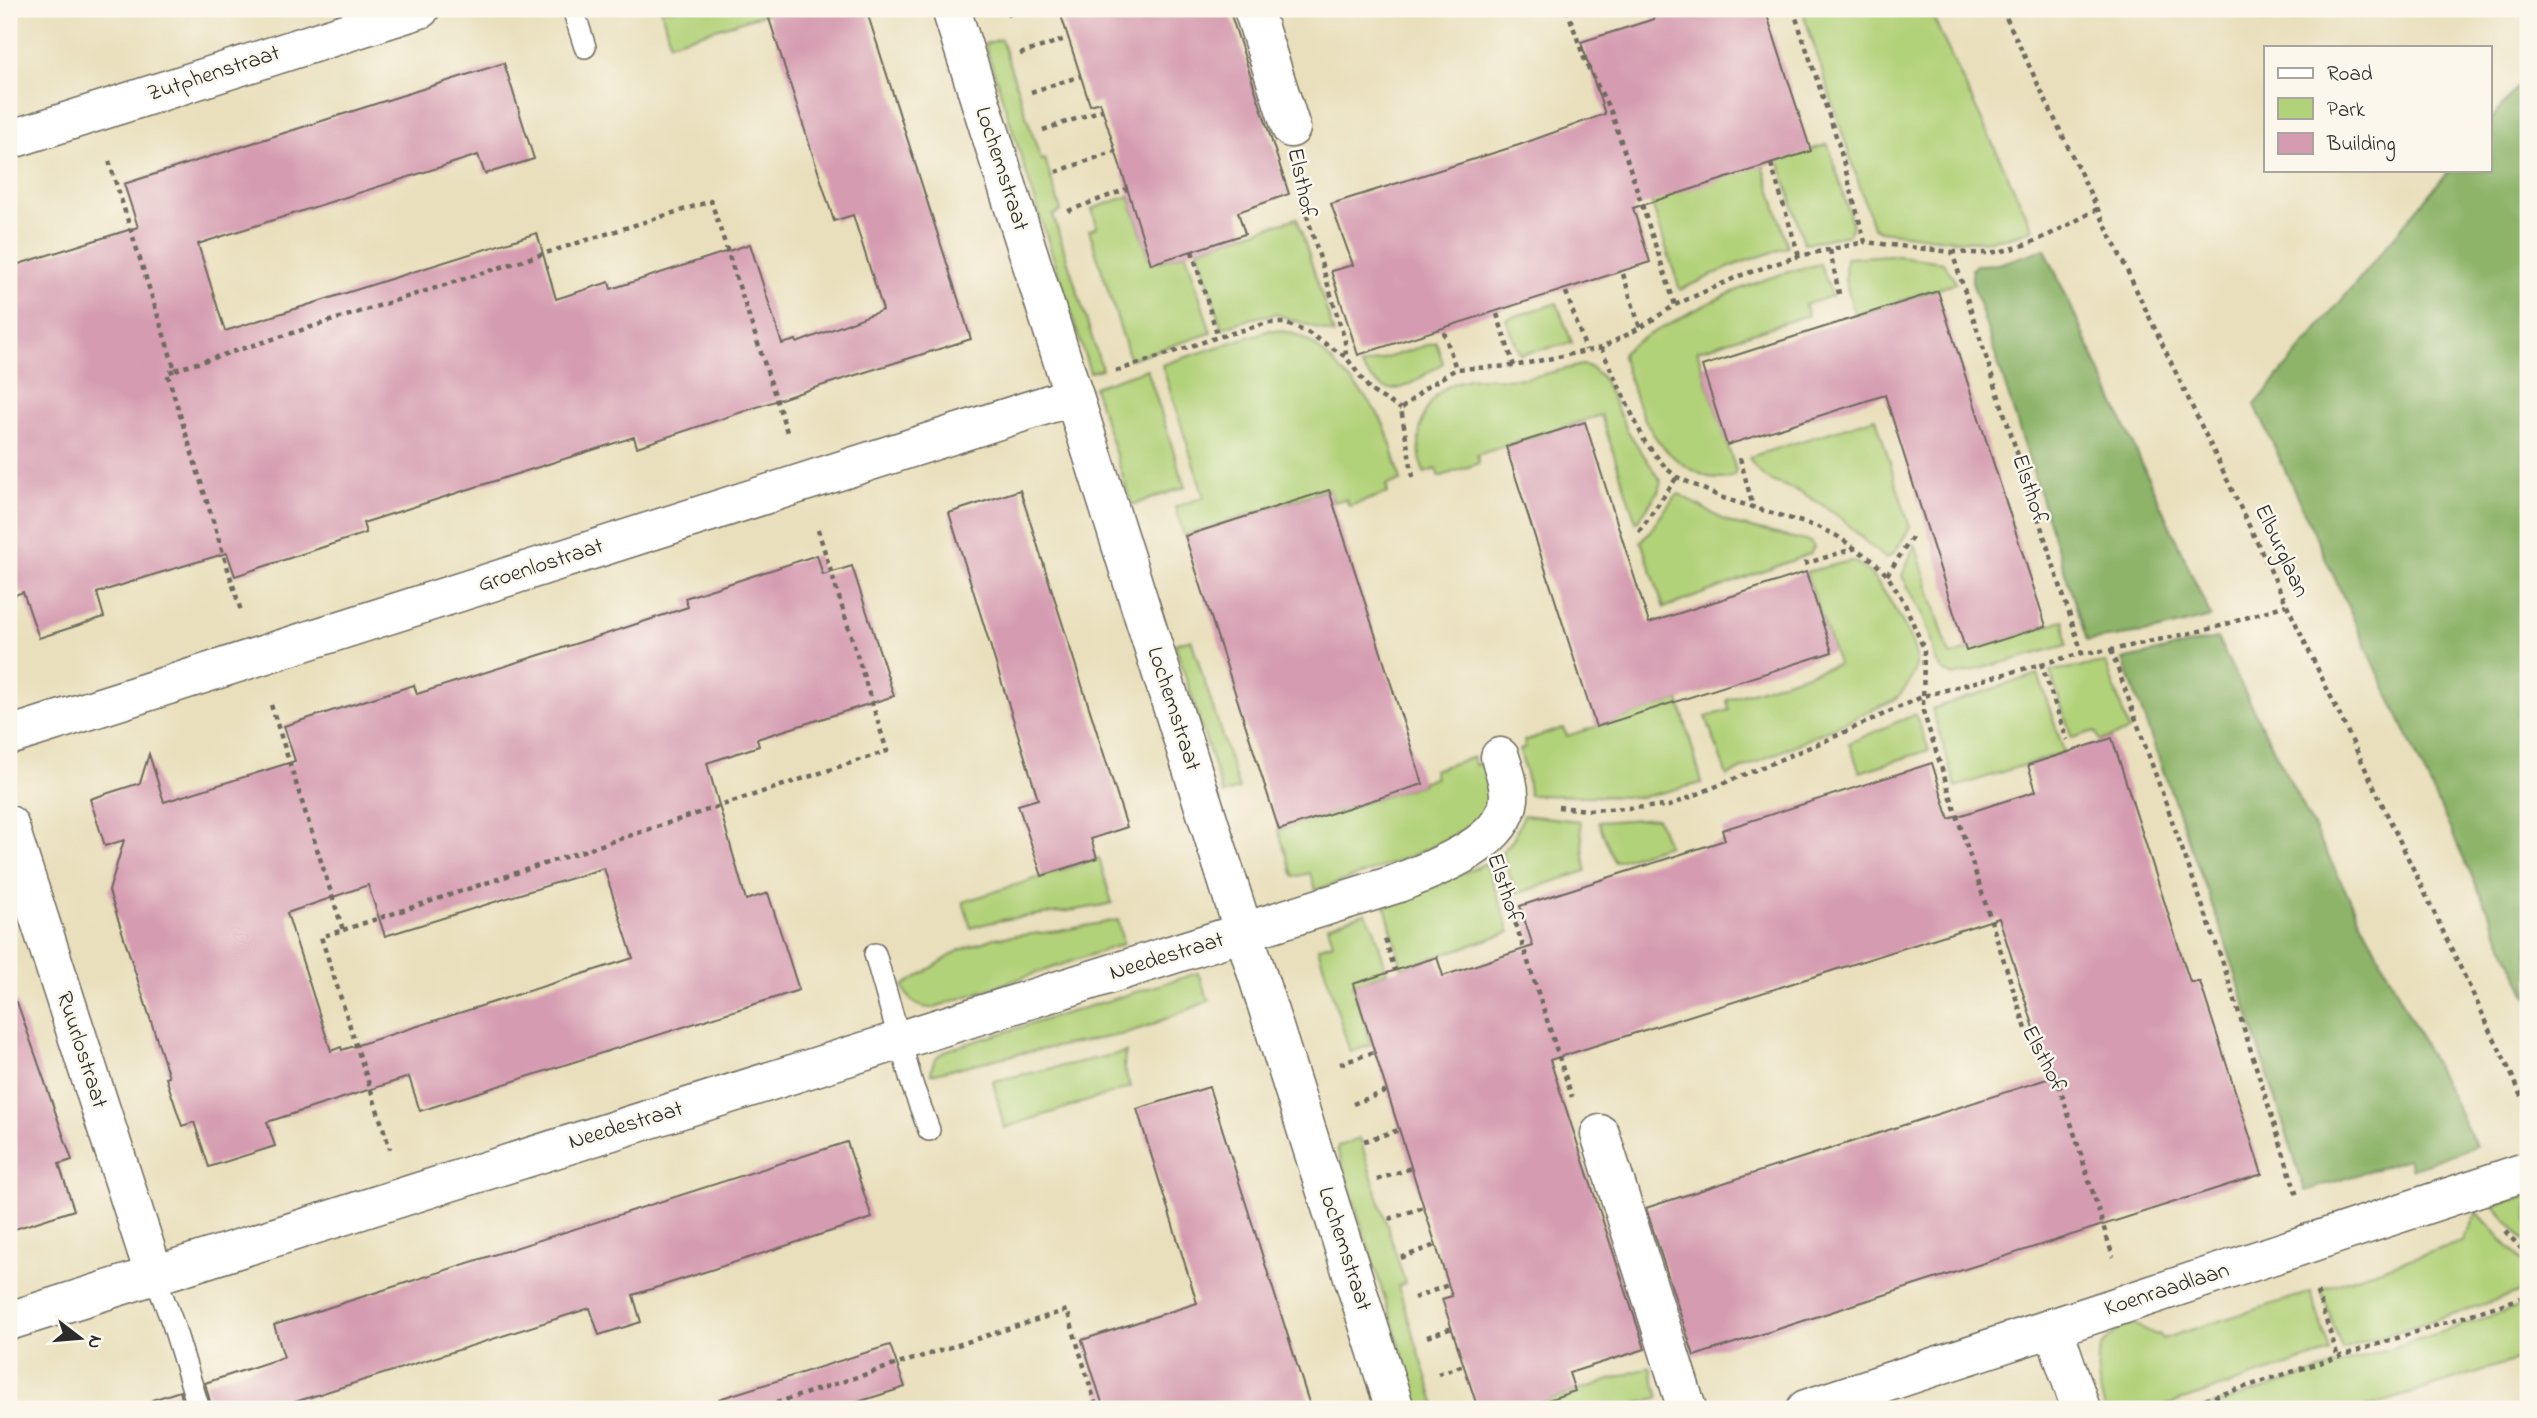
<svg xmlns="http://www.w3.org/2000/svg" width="2537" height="1418" font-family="'Indie Flower',sans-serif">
  <rect width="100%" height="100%" fill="#fbf7ec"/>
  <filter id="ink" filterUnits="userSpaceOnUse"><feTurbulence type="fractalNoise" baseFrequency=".0143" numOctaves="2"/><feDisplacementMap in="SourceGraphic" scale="14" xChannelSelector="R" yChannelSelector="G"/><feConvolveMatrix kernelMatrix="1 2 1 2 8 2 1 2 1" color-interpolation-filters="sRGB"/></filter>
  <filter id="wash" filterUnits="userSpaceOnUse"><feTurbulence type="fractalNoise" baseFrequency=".00686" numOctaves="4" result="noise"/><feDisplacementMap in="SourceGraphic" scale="28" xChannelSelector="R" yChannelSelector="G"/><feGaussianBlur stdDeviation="1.57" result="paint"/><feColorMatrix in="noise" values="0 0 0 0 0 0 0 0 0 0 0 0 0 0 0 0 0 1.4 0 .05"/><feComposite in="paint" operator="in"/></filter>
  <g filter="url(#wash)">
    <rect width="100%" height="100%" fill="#e9dfbc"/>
    <g fill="#b2d279" stroke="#6e7e52" stroke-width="2">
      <polygon points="661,9 781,9 670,43"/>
      <path d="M1802 9H1929L2033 229C1984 251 1931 236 1880 231L1873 227Z"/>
      <polygon points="1001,39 1041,160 1045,159 1061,211 1053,215 1102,369 1090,372 985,44"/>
      <polygon points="1828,144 1853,226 1848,235 1804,243 1779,160"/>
      <polygon points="1763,165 1788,247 1737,264 1680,290 1651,201"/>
      <polygon points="1129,196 1151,264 1186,253 1211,333 1130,359 1089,230 1097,227 1092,209"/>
      <polygon points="1297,218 1334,334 1276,314 1253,318 1222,328 1198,249"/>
      <polygon points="1891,255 1943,262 1956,283 1855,316 1845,279 1846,258"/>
      <path d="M1820 264 1832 296 1805 305 1808 315 1697 351 1736 471 1734 475C1725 482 1713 479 1703 475 1649 452 1639 408 1622 357L1623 352C1635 341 1651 334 1665 326 1715 298 1764 276 1820 264Z"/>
      <polygon points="1557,303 1572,343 1520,354 1506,319"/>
      <path d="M1270 330C1283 330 1295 333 1306 340 1325 351 1370 399 1381 419 1391 439 1395 460 1401 481L1386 485 1388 493 1349 506 1346 499 1334 502 1329 489 1184 536 1175 507 1204 497 1162 365Z"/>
      <path d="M1436 342 1443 363C1409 383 1391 409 1361 366Z"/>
      <path d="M1583 365 1590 367 1602 377 1627 430 1661 481 1658 492 1638 521 1636 522 1601 415 1477 455 1479 463 1439 477 1436 469 1424 473C1411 434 1423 387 1469 379 1487 376 1506 380 1524 378 1544 375 1564 369 1583 365Z"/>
      <polygon points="1147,369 1185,487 1132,505 1094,387"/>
      <path d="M1876 418 1910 528 1894 553 1886 558C1871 549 1858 533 1845 522 1835 512 1821 504 1809 497 1785 482 1763 487 1749 457Z"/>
      <path d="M1679 494 1722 519 1734 524 1810 542 1814 547 1810 554 1664 608 1641 541C1656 528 1665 504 1679 494Z"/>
      <polygon points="1915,544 1950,656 2064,620 2067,645 1954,676 1943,671 1935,660 1930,635 1921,611 1902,576"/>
      <path d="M1850 561C1871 561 1914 636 1916 657 1918 674 1906 690 1894 700L1727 776 1706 717 1729 710 1727 700 1838 664 1806 572Z"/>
      <polygon points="1191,639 1239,789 1223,794 1175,644"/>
      <polygon points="2106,663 2129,731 2100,741 2095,731 2072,738 2050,671"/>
      <polygon points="2038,674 2064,752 1956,787 1932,709"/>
      <polygon points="1679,700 1702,783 1643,797 1529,795 1528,782 1520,750 1526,748 1524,741 1563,728 1567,736"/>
      <polygon points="1915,714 1929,750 1860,772 1849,743"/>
      <path d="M1473 757 1475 765 1483 763C1487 778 1493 794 1485 810 1469 841 1352 878 1316 890L1310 873 1294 877 1278 830 1423 784V781L1435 778 1433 770Z"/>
      <polygon points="1524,815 1580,821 1586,871 1516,894 1502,852 1513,840"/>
      <polygon points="1657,818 1668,845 1615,862 1598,822"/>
      <path d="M1099 858 1112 903C1065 915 1017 913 971 928L963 902Z"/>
      <polygon points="1486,863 1510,932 1402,968 1385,906 1401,902"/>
      <polygon points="1365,913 1374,928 1387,972 1353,984 1371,1045 1350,1052 1318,948 1333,943 1328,926"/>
      <path d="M1118 920 1123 944 932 1008C916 1008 908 1000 903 986L960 950 994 938 1059 931Z"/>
      <path d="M1198 973 1209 1001 1151 1025 1120 1035 1017 1054 931 1074C931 1060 939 1054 950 1049Z"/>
      <path d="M1126 1052C1122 1065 1125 1075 1131 1087L1004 1128 993 1081Z"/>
      <polygon points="1360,1139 1405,1283 1398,1286 1437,1409 1420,1409 1337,1149 1338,1146"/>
      <polygon points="2528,1196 2528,1245 2493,1205"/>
      <polygon points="2477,1212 2528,1268 2528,1290 2342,1349 2321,1289 2464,1241 2463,1236 2466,1234"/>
      <path d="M2311 1292 2330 1352 2155 1409H2105C2094 1373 2089 1337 2134 1324L2156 1335 2159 1334 2162 1339Z"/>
      <polygon points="2528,1304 2528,1356 2362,1409 2201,1409"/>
      <polygon points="1650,1367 1659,1397 1620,1409 1531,1409 1530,1406"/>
    </g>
    <g fill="#8db469" stroke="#5c704a" stroke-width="2">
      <polygon points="2528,74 2528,998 2255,405 2449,170 2490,170 2490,121"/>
      <polygon points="2045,249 2211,617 2156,631 2087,641 1972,282 1972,269 1976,265 1998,264"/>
      <polygon points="2217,638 2476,1146 2412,1169 2408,1159 2305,1191 2225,941 2123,660"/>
    </g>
    <g id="blocks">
      <g fill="#d59cb1" fill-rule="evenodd">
        <polygon points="766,9 866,9 971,339 811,389 637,447 634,437 507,477 363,523 366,533 235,576 227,553 156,574 97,593 104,617 39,638 23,592 9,597 9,267 138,227 124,184 504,63 534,159 485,174 478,155 198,244 225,331 537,233 556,299 609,282 611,289 750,244 782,344 796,340 797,343 883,310 853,215 834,221"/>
        <polygon points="1059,9 1229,9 1289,194 1238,212 1245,234 1151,264 1100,102 1090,105"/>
        <polygon points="1651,9 1765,9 1811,151 1633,208 1650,262 1358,355 1331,271 1353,265 1331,204 1519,145 1605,114 1581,42 1654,19"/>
        <polygon points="1938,291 2046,626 1966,651 1885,395 1727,445 1702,366"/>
        <polygon points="1585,422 1649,623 1806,572 1832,652 1596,727 1506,447"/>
        <polygon points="1020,490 1127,827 1091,839 1097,858 1042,876 1018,805 1038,799 949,513"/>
        <polygon points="1329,490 1423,784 1279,830 1185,536"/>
        <path d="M817 555 823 575 852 566 894 696 757 739 759 746 707 763 746 900 768 893 799 990 420 1111 409 1077 267 1122 275 1146 209 1167 194 1122 182 1126 166 1078 169 1077 109 891 124 840 105 846 90 799 140 783 149 754 164 802 295 761 284 726 414 685 417 694 603 635 688 607 685 598ZM604 868 633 958 342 1050 341 1047 331 1051 287 913 368 885 385 936Z"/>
        <polygon points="2112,738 2190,982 2200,982 2262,1174 1694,1356 1646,1208 2050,1078 1999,918 1550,1060 1645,1349 1569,1373 1575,1391 1520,1409 1478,1409 1442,1299 1452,1296 1353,984 1437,957 1443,976 1533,946 1520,906 1725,840 1722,830 1932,763 1949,819 2036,791 2028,765"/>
        <polygon points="17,1002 72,1160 59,1164 74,1210 9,1231 9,1003"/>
        <polygon points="1209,1087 1311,1409 1104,1409 1082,1340 1197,1303 1137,1109"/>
        <polygon points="847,1142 872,1218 633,1295 641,1322 599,1335 590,1308 273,1409 212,1409 205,1383 284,1357 274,1325"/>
        <polygon points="890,1345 905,1387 836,1409 721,1409 719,1399"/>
        <polygon points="180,1391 185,1409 154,1409 152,1400"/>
      </g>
    </g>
  </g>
  <g filter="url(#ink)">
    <use href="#blocks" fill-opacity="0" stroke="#6e6a5e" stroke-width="2"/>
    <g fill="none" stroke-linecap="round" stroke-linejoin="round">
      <g stroke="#6e6a5e" stroke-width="24">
        <g id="service">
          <polyline points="573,9 585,47"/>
          <polyline points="875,954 913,1087 929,1130"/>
          <polyline points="154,1274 173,1324 199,1409"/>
        </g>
      </g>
      <g stroke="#6e6a5e" stroke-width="41">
        <g id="minor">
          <polyline points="951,9 1395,1409"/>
          <polyline points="1253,9 1291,128"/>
          <polyline points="9,140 420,9"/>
          <polyline points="9,736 1074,396"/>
          <polyline points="9,825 154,1274"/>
          <polyline points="1600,1134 1687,1409"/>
          <path d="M9 1321 1396 884C1433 869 1504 845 1509 799 1510 785 1504 770 1500 757"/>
          <polyline points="2053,1327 2081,1409"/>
          <polyline points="1806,1409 2528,1171"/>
        </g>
      </g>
      <g stroke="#6e6a5e" stroke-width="4.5" stroke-dasharray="5 5" stroke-linecap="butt">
        <polyline points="1567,9 1585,61 1612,114 1675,305"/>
        <polyline points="1793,9 1838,142 1865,242 1952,252 2082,653"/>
        <polyline points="2002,9 2528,1109"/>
        <polyline points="1007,15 1026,9"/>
        <polyline points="1020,54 1068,38"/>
        <polyline points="1031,92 1081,76"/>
        <polyline points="1043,130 1102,110"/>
        <polyline points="109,161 175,370 167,373 241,611"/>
        <polyline points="1771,164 1799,256"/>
        <polyline points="1056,172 1115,151"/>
        <polyline points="1299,176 1304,206 1345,341 1346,356"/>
        <polyline points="1068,211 1127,189"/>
        <polyline points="1830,250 1839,294"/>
        <polyline points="1192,251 1218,337"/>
        <path d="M1952 252C1963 252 1974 254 1985 253 2026 251 2064 227 2099 208"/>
        <polyline points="1623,274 1640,328"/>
        <polyline points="1566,292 1586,350"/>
        <polyline points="1497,314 1514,366"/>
        <polyline points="1444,332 1456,369"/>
        <polyline points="1601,348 1645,442 1667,469 1677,477 1723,498 1818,527 1837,536 1872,560 1887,575 1904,602 1924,649 1923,711 2028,1035 2056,1075 2113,1257"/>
        <polyline points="175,370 711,201 788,435"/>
        <polyline points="1116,371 1218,337 1268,323 1284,323 1307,332 1346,357 1371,391 1401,409"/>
        <polyline points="1740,458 1753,507"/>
        <polyline points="1413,477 1401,409 1427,387 1456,369 1514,366 1601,348 1640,328 1675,305 1739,276 1799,256 1865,242"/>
        <polyline points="1639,532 1677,477"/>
        <polyline points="1804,564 1856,548"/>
        <polyline points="1887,575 1913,536"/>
        <polyline points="2111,650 2224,966 2297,1196"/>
        <polyline points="2041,663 2067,740"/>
        <polyline points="271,705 343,930 321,937 390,1149"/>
        <polyline points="1558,807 1588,810 1669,806 1827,740 1924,696 2082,653 2111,650 2214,628 2286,605"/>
        <polyline points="1503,885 1572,1097"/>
        <polyline points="343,930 887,751 818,530"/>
        <polyline points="1385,939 1395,970"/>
        <polyline points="1340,1064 1374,1052"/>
        <polyline points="1353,1104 1387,1091"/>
        <polyline points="1364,1141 1399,1130"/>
        <polyline points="1377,1180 1411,1168"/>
        <polyline points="1389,1219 1424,1207"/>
        <polyline points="2505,1231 2528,1256"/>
        <polyline points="1401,1258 1435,1245"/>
        <polyline points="2317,1292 2338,1357"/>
        <polyline points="1414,1298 1448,1285"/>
        <polyline points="1427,1337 1452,1328"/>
        <polyline points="1438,1374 1464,1365"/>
        <polyline points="757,1409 1067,1310 1097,1409"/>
        <polyline points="1524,1409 1525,1409"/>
        <polyline points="2176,1409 2528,1296"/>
      </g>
      <use href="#service" stroke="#fff" stroke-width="21"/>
      <use href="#minor" stroke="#fff" stroke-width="38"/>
    </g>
  </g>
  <g text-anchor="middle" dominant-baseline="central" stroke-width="5" stroke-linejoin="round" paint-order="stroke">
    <g font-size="23" fill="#2b2b2b" stroke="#fbf7ec">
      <text transform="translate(214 74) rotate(-18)">Zutphenstraat</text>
      <text transform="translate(1001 169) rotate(72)">Lochemstraat</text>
      <text transform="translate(1301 183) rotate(78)">Elsthof</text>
      <text transform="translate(2029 489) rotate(72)">Elsthof</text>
      <text transform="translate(2281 551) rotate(65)">Elburglaan</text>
      <text transform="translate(541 566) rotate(-18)">Groenlostraat</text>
      <text transform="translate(1173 709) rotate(72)">Lochemstraat</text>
      <text transform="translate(1504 888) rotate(72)">Elsthof</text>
      <text transform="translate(1167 957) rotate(-17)">Needestraat</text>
      <text transform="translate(81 1050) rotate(72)">Ruurlostraat</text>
      <text transform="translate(2043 1059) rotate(63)">Elsthof</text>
      <text transform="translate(626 1126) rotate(-17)">Needestraat</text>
      <text transform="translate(1344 1249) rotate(72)">Lochemstraat</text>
      <text transform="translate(2167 1290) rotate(-18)">Koenraadlaan</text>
    </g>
  </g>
  <rect width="2537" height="1418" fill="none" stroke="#fbf7ec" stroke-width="35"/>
  <rect x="2264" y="46" width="228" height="126" fill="#fbf7ec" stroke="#a8a59f" stroke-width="2"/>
  <rect x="2278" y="68" width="35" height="10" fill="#ffffff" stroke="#a8a59f" stroke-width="2"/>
  <text x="2327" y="80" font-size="21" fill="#2b2b2b">Road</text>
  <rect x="2278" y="98" width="35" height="21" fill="#b2d279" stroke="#a8a59f" stroke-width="2"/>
  <text x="2327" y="116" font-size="21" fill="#2b2b2b">Park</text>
  <rect x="2278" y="133" width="35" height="21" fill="#d59cb1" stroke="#a8a59f" stroke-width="2"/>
  <text x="2327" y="150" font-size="21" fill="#2b2b2b">Building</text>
  <g transform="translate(80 1338) rotate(106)" stroke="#fbf7ec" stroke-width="5" paint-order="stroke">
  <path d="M0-5L12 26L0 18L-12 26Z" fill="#2b2b2b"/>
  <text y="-10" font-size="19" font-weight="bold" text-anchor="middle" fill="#2b2b2b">N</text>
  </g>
</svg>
